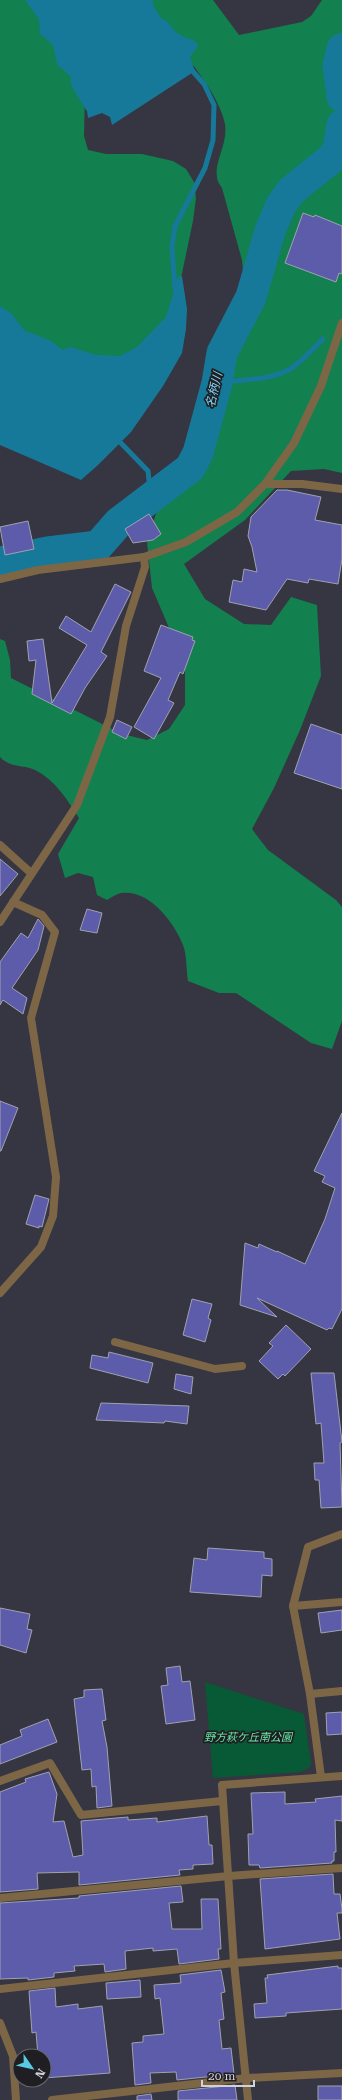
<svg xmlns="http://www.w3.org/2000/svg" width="342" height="2100" font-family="'Roboto Serif','Noto Sans JP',serif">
  <rect width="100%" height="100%" fill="#363542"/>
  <polygon fill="#075a35" points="205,1682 304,1714 311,1764 309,1768 300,1772 213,1778"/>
  <g fill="#12804f">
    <polygon points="0,0 41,0 85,91 84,136 88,150 106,154 142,154 173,161 186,169 194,182 196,198 193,221 176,302 167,328 132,358 72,360 0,317"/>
    <path d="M138 0H213L239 35 302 22 311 16 322 0H342V473L324 469 291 471 245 520 184 564 205 599 244 624 271 625 291 597 317 605 321 676 300 730 274 788 252 829 268 850 336 900 342 907V1021L332 1049 311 1043 236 993H219L188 981C186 970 187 955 183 945 174 922 149 889 121 893 117 894 112 897 107 900L97 895 93 877 78 873 65 878 58 854 79 818C68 801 56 781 37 771 25 764 11 769 0 757V639L5 641 10 660 11 678 122 734 147 740 169 729 185 705V665L152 588 147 542 164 488 237 347 246 305 242 260 222 188C220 185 217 181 217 177 214 161 228 145 225 124 217 84 164 32 138 0Z"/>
  </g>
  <g fill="#177999">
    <path d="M25 0H153V5L161 18C169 21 170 26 175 31 182 38 190 38 196 42L198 46 190 57 195 71 112 125 110 117 102 113 88 118 87 111C85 109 72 87 71 84 70 82 71 79 71 77L57 64 53 45 40 34 39 19Z"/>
    <polygon points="182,276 187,309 186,329 182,353 163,386 131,432 98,465 81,480 0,445 0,306 11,313 24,330 51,341 63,350 71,347 96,355 120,356 137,347 166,317 178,277"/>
  </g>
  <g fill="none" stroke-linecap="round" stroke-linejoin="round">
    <g stroke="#177999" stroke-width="5">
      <polyline points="175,290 172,247 175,226 205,168 213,140 214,105 204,84 189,67"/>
      <path d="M217 383C242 379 276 381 296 365 305 357 314 348 323 339"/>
      <polyline points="117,439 148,471 151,499"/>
    </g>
    <g stroke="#177999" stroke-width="31">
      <polyline points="342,49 338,66 342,97"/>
      <polyline points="0,562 48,552 98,546 119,522 190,468 198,453 217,383 222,353 251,297 270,231 281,205 291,191 332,158 338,149 342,125"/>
    </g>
  </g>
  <g fill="#5c5caa" stroke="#a0a1b0">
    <polygon points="303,213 314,217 315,215 342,226 342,274 339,273 336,282 285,263"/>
    <polygon points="277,490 287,490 321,497 315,520 342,525 342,559 338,584 309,579 308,583 287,579 266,610 229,602 233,580 242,582 244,569 257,572 252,547 248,536 251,517"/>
    <polygon points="149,514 161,534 153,540 133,543 125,529"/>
    <polygon points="28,521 34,549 5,555 0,527"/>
    <polygon points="115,584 131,592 101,652 107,656 85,688 71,714 32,694 36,660 29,661 27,641 43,639 52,703 87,645 59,628 66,616 91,632"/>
    <polygon points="161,625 193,637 192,640 195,641 183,674 180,672 168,700 174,703 154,739 134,727 161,678 144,671"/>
    <polygon points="117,720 132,727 126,739 112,732"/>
    <polygon points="311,724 342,735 342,789 294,773"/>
    <polygon points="0,859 18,874 0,896"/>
    <polygon points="87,909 102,913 97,933 80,930"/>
    <polygon points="38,919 44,926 38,950 12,988 27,998 23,1014 3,1000 0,1005 0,962 21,933 28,938"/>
    <polygon points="0,1101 18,1108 1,1151 0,1151"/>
    <polygon points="342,1113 342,1309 332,1329 329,1328 327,1330 257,1298 277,1317 240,1305 245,1243 258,1248 259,1244 277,1252 277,1251 305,1264 325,1219 335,1188 322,1182 325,1176 314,1171"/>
    <polygon points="35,1195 49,1199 42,1227 39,1226 39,1228 26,1224"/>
    <polygon points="192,1299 212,1304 208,1318 211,1320 205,1342 183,1335"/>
    <polygon points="286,1325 311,1349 285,1376 283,1374 278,1379 259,1361 273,1346 269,1343"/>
    <polygon points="109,1352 153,1363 148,1383 90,1368 92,1355 108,1358"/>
    <polygon points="311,1373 334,1373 342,1442 340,1443 342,1507 321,1508 319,1480 315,1480 314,1463 324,1463 321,1423 316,1424"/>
    <polygon points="176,1374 193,1377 191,1394 174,1389"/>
    <polygon points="101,1403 189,1406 187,1424 165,1421 164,1423 96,1420"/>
    <polygon points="208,1548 264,1552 264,1558 272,1559 272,1576 262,1575 261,1597 190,1592 194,1558 207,1560"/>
    <polygon points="0,1608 30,1614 27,1629 32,1630 26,1653 0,1645"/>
    <polygon points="342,1610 342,1630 321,1633 318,1613"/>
    <polygon points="180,1666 182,1682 190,1681 195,1720 166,1724 161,1686 168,1685 166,1668"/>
    <polygon points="102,1689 106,1720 102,1721 107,1747 112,1806 97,1808 96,1786 92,1787 91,1769 82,1770 74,1699 84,1697 84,1690"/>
    <polygon points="342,1712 342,1734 327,1735 326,1713"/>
    <polygon points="48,1719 57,1742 0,1764 0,1745 22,1736 20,1730"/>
    <polygon points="49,1772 57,1794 53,1822 64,1821 73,1857 83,1855 81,1821 128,1817 128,1820 157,1818 157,1822 207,1816 209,1845 212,1845 213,1864 193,1865 193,1869 179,1870 180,1875 79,1885 79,1872 37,1873 38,1889 0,1892 0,1792 26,1782 25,1779"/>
    <polygon points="285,1792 285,1804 316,1802 315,1799 342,1796 342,1821 335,1820 336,1852 334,1852 334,1861 332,1861 332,1863 260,1868 259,1865 249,1865 248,1834 253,1834 251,1793"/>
    <polygon points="333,1874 334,1894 340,1894 342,1909 342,1913 337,1913 340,1939 265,1949 260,1879"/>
    <polygon points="181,1886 183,1902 169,1903 172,1929 202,1929 201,1899 218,1899 221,1949 218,1949 219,1959 179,1964 177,1949 153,1951 153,1948 125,1951 126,1969 105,1972 104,1964 74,1966 75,1971 54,1973 54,1977 28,1980 28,1978 0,1979 0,1903 79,1898 79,1896"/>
    <polygon points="338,1966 338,1968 342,1968 342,2009 286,2013 286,2016 255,2018 254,2004 267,2003 265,1978 268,1978 267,1975"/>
    <polygon points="221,1970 225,1992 221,1993 224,2019 219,2020 222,2049 231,2048 234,2074 177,2080 176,2072 150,2073 151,2083 135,2085 132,2043 143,2042 143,2036 164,2034 160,1998 155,1999 154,1985 181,1983 180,1975"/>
    <polygon points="140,1980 141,1997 107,1999 106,1983"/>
    <polygon points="55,1988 56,2007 78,2004 78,2009 102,2006 110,2073 44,2078 44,2056 38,2056 36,2032 32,2033 29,1991"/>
    <polygon points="235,2085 237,2100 178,2100 178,2091"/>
    <rect x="318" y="2086" width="24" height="14"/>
    <polygon points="151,2094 152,2100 137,2100 137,2096"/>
  </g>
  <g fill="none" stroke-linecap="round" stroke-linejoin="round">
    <g stroke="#7c6646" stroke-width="8">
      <polyline points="265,484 302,484 342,489"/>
      <polyline points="0,845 31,873"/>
      <polyline points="0,922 77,805 110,717 126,626 145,567 144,557"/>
      <polyline points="0,1293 41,1247 53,1216 56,1177 31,1018 55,932 42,915 13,902"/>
      <polyline points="115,1342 215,1369 242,1366"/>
      <polyline points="293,1606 342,1602"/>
      <polyline points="310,1694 342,1691"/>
      <polyline points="321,1777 310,1694 293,1606 308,1547 342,1534"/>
      <polyline points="0,1781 50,1763 81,1815 222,1801"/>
      <polyline points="0,1898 229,1876 342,1868"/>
      <polyline points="0,1989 234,1963 342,1955"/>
      <polyline points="0,2023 13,2056 16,2100"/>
      <polyline points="52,2100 247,2078 342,2073"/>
      <polyline points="248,2100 234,1963 222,1785 342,1776"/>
    </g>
    <polyline stroke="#7c6646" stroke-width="8" points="0,579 38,570 144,557 186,542 237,512 265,484 294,443 321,386 342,323"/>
  </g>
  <g text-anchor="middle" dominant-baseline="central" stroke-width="3.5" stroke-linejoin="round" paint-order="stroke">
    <g font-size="11" font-style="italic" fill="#69e8a3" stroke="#1e1e23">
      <text x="248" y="1737">野方萩ケ丘南公園</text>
    </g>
    <g font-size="12" font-style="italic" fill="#81d1f1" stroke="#1e1e23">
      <text transform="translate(214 390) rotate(-77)">名柄川</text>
    </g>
  </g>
  <g transform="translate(32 2068) rotate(124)"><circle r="19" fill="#1e1e23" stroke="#66666c"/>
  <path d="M0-3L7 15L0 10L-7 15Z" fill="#57c9e2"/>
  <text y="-6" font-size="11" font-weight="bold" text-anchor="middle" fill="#d1d1d9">N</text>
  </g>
  <path d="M202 2080v6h52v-6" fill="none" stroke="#d1d1d9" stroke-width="2"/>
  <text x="208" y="2080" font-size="12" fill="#d1d1d9" stroke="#1e1e23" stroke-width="3" paint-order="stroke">20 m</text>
</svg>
